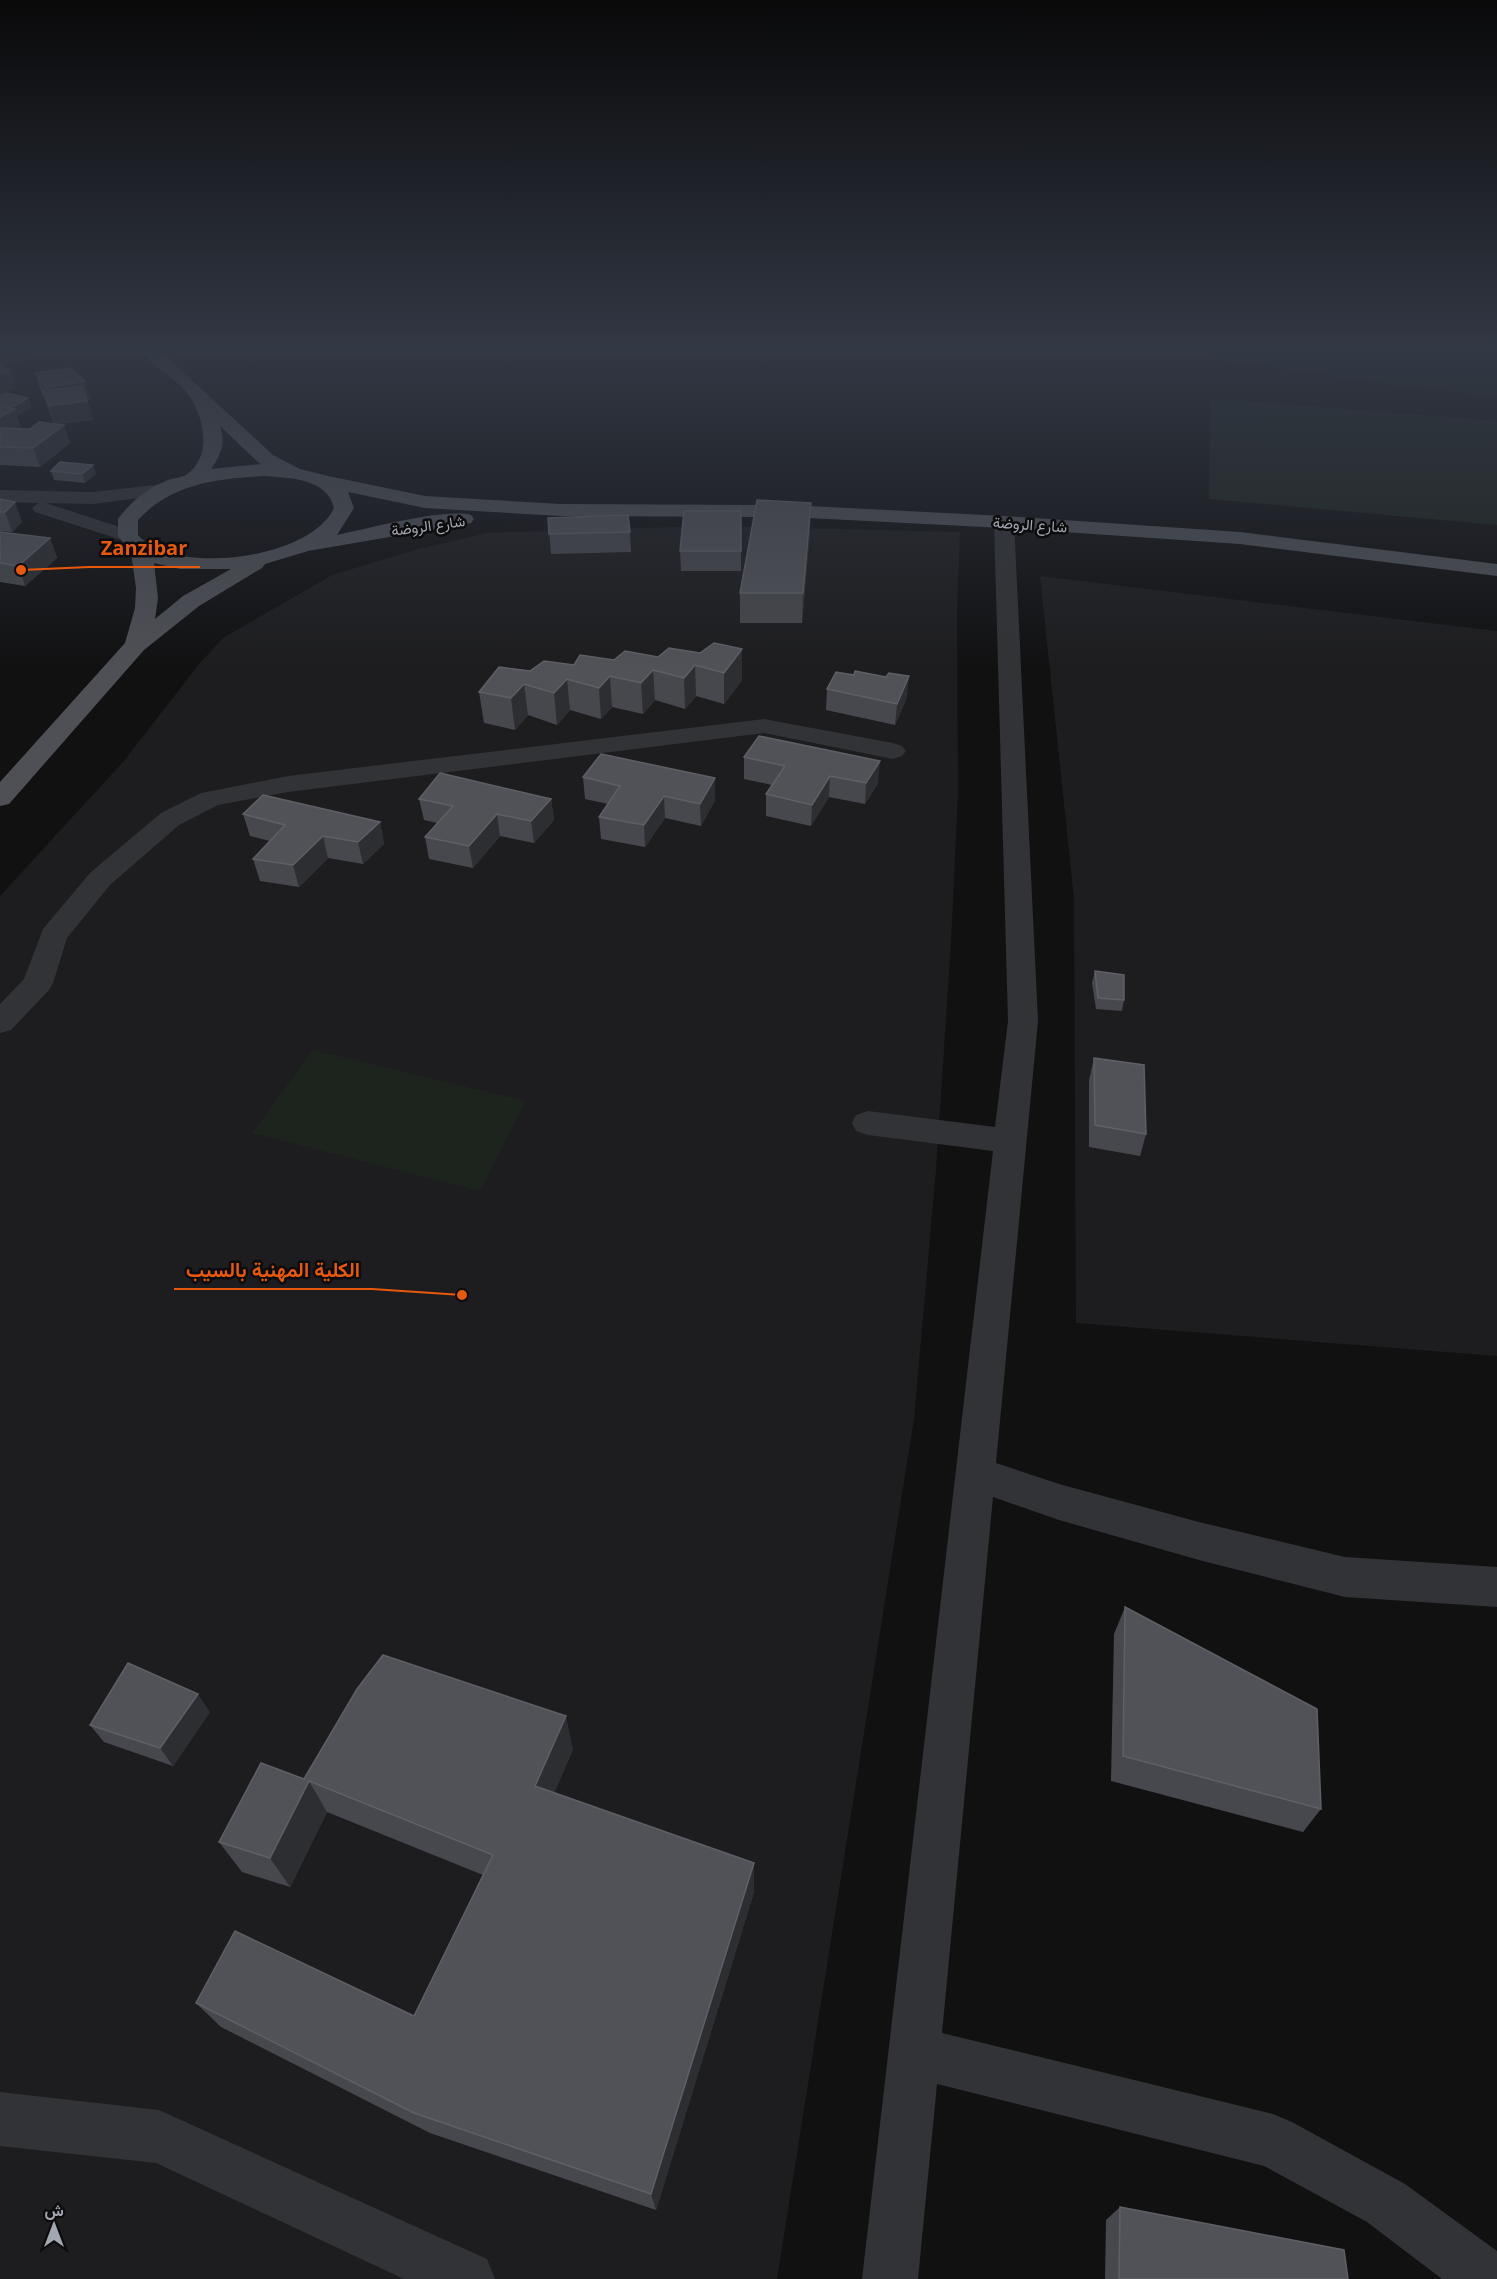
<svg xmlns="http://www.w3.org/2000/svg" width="1497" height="2279" font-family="'Open Sans',Vazirmatn,sans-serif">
  <rect width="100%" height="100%" fill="#111112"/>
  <g fill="#1d1d1f">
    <polygon points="710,526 960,532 957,612 958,793 951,943 936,1170 914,1419 777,2279 0,2279 0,896 123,762 199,664 223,638 332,575 415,550 487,533"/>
    <polygon points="1040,576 1497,631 1497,1356 1076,1323 1074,899"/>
  </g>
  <g fill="#1d241e">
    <polygon points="1151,349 1497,349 1497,397 1382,383"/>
    <polygon points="1211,398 1497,421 1497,525 1209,499"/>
    <polygon points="313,1050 526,1101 480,1191 252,1133"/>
  </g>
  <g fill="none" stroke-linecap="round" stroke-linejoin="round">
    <g fill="#323336" fill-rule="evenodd">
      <polygon points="163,484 170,486 173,490 170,494 93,504 46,503 135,532 138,536 135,540 128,542 35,512 32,508 39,503 0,502 0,490 93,492"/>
      <polygon points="1004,516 1011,518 1014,522 1038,1021 996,1463 1059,1484 1199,1522 1345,1557 1497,1567 1497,1607 1345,1597 1199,1560 1059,1520 993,1497 942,2033 1273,2114 1292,2122 1405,2184 1497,2251 1497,2279 1442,2279 1367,2222 1264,2166 937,2084 918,2279 862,2279 993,1151 868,1135 856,1131 852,1123 856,1115 868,1111 995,1127 1008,1021 994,522 997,518"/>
      <polygon points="764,719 893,743 902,746 906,751 902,756 893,759 764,733 288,792 218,805 179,825 110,885 67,938 53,983 49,990 11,1030 0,1033 0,1004 24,979 43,929 90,873 161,813 201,793 288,776"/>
      <polygon points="0,2092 159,2110 487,2259 495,2279 404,2279 156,2163 0,2146"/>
    </g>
    <path fill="#4e5055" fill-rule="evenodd" d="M141 349H158L273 455 300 469 328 476 425 496 561 504 789 505 1004 516 1240 532 1497 564V576L1240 544 1004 528 789 517 561 516 425 508 348 492 354 508 337 535C367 529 444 508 471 515L474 519 471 523 308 551 265 564 262 568 199 606 144 650 9 804 0 806V782L125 643 135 608 136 588 131 552 118 536V519C131 501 148 488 168 480 173 478 181 478 186 475 213 456 204 419 190 397 178 378 152 368 141 349ZM220 426 259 463 262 464 211 469C221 455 226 443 220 426ZM264 476C290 478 327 478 334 508 311 559 174 577 138 535V520C172 483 217 479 264 476ZM154 563 180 569H231L183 596 155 619 158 598Z"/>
  </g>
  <g fill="#47484d">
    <polygon points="35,373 91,399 87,400 93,420 59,424 70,443 40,467 0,465 0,396 28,398 31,407 17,416 21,427 19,429 30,429 54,424 43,394 41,391"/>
    <polygon points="51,471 96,474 85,483 54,480"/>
    <polygon points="0,499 22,522 12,532 0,531"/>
    <polygon points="741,511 741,571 681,571 680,551"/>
    <polygon points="548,518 630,532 631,552 551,554"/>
    <polygon points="810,531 802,623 740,623 740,593"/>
    <polygon points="0,532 50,538 57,558 25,586 0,582"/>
    <polygon points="742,649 742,680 724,704 696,696 685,709 655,700 643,714 612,707 601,719 570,710 557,725 528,715 515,730 484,723 479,692 530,671 614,660"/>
    <polygon points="827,689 907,697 895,725 826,710"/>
    <polygon points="744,757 878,783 865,804 829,797 811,826 766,816 766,794 772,785 744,779"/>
    <polygon points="583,777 715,800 701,826 665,818 645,847 601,839 599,817 608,804 585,799"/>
    <polygon points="419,799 551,799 554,820 534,843 500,836 473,868 429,859 425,837 437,823 424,820"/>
    <polygon points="243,814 380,822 384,844 363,864 328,858 299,887 260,881 253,859 270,841 250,836"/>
    <polygon points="1095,971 1124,1000 1122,1011 1096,1009 1092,983"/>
    <polygon points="1094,1058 1146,1134 1140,1156 1089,1147 1089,1080"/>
    <polygon points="1125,1607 1321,1809 1303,1832 1111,1781 1114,1634"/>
    <polygon points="210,1712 173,1766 104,1742 90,1725"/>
    <polygon points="573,1749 554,1793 754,1892 656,2210 430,2133 221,2027 196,2003 414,2016 483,1875 327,1812 290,1887 242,1872 219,1842 304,1779"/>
    <polygon points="1120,2207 1348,2279 1105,2279 1106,2220"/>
  </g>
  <g fill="#2d2e31">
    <polygon points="0,349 60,349 0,368"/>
    <polygon points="10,370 16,388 0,395 0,374"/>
    <polygon points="85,381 91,399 63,405 87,401 93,420 55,425 49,406 53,406 47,388"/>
    <polygon points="28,398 31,407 17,416 21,427 0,439 0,417 12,407"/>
    <polygon points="64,425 70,443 40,467 33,448"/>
    <polygon points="93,465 96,474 85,483 82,474"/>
    <polygon points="15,502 22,522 12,532 5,512"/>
    <polygon points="811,503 810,531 802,623 803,593"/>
    <polygon points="50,538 57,558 25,586 18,566"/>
    <polygon points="742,649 742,680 724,704 724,673"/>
    <polygon points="695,665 696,696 685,709 684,678"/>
    <polygon points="653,670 655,700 643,714 641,683"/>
    <polygon points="610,676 612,707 601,719 599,688"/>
    <polygon points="909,676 907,697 895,725 897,704"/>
    <polygon points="567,679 570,710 557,725 554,693"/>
    <polygon points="524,684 528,715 515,730 511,698"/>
    <polygon points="880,761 878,783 865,804 866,783"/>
    <polygon points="830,776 829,797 811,826 812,805"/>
    <polygon points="715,778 715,800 701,826 700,804"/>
    <polygon points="664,796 665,818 645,847 644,825"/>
    <polygon points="551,799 554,820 534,843 531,821"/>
    <polygon points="497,814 500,836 473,868 469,846"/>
    <polygon points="380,822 384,844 363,864 358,842"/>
    <polygon points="323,836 328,858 299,887 293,865"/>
    <polygon points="198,1694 210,1712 173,1766 160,1748"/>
    <polygon points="566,1716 573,1749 544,1817 535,1786"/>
    <polygon points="309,1781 327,1812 290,1887 270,1858"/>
    <polygon points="754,1863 754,1892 656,2210 651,2194"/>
  </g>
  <g fill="#515257" stroke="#5e6065" stroke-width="1.5">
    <polygon points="0,367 10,370 0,374"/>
    <polygon points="70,368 85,381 47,388 35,373"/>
    <polygon points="82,386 87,401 49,406 42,391"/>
    <polygon points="7,393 28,398 12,407 0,405 0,396"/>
    <polygon points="0,406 15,409 0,417"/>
    <polygon points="39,422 64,425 33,448 0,447 0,429 2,428 30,429"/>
    <polygon points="60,462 93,465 82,474 51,471"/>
    <polygon points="0,499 15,502 5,512 0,512"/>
    <polygon points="757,500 811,503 803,593 740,593"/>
    <polygon points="684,511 741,511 741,551 680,551"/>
    <polygon points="628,515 630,532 549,534 548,518"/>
    <polygon points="0,532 50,538 18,566 0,563"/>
    <polygon points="714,643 742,649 724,673 695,665 684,678 653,670 641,683 610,676 599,688 567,679 554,693 524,684 511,698 479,692 499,667 530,671 544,661 574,665 580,655 614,660 625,651 658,657 669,648 700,653"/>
    <polygon points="855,671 886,677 889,673 909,676 897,704 827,689 836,672 854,675"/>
    <polygon points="759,736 880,761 866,783 830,776 812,805 766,794 785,766 744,757"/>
    <polygon points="601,754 715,778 700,804 664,796 644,825 599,817 620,786 583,777"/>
    <polygon points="440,773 551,799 531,821 497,814 469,846 425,837 453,806 419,799"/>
    <polygon points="263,795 380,822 358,842 323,836 293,865 253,859 285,825 243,814"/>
    <polygon points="1095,971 1124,975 1124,1000 1098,998"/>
    <polygon points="1094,1058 1144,1065 1146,1134 1095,1125"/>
    <polygon points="1125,1607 1317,1709 1321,1809 1123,1756"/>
    <polygon points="383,1655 566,1716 535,1786 754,1863 651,2194 414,2113 196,2003 235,1931 414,2016 493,1855 309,1781 270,1858 219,1842 261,1763 304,1779 357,1689"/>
    <polygon points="128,1663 198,1694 160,1748 90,1725"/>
    <polygon points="1120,2207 1344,2250 1348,2279 1119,2279"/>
  </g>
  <linearGradient id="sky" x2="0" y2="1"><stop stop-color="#09090a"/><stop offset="0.52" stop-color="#323844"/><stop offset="1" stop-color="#323844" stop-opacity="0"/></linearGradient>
  <rect width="1497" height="668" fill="url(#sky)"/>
  <g text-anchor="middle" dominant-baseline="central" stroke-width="5" stroke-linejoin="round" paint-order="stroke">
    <g font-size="15" fill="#a3a7b1" stroke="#0c0c0d">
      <text transform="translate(1030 524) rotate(4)">شارع الروضة</text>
      <text transform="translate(428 525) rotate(-8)">شارع الروضة</text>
    </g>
  </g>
  <path fill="none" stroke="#e8590c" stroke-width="2" d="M21 570L89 567H200M462 1295L372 1289H174"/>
  <g fill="#e8590c" stroke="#0c0c0d" stroke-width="2">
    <circle cx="21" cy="570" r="6"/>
    <circle cx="462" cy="1295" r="6"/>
  </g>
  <g font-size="20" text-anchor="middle" font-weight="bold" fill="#e8590c" stroke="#0c0c0d" stroke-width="5" stroke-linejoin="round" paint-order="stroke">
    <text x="144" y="555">Zanzibar</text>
    <text x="273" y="1277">الكلية المهنية بالسيب</text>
  </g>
  <g transform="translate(54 2225)" stroke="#0c0c0d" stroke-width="4.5" paint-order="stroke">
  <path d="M0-4.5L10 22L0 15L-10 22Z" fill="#a3a7b1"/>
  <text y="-9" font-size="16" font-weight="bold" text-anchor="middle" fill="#a3a7b1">ش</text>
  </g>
</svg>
